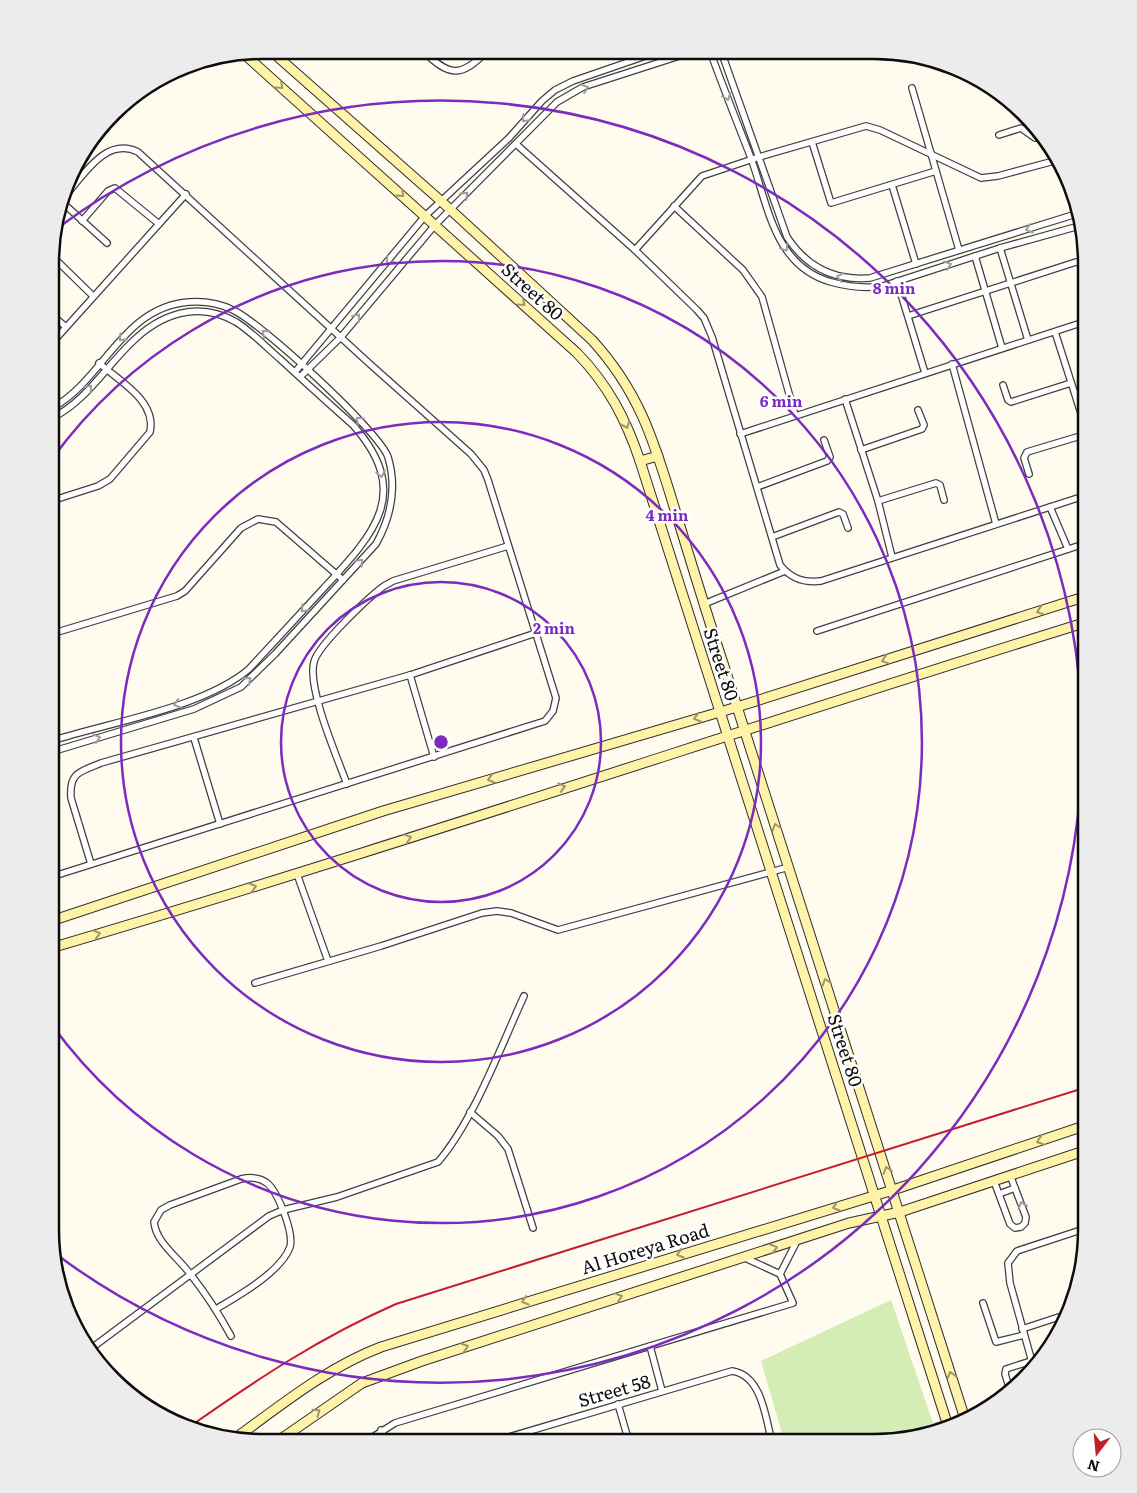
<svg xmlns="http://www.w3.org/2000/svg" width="1137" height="1493" font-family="Literata,serif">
  <rect width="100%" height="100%" fill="#fffbee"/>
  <polygon fill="#d4ecb5" points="891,1300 935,1429 875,1443 785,1443 761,1361"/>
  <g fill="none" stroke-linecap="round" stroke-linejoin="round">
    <g stroke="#404040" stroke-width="8">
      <g id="street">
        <path d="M422 50C449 76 460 79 487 51"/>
        <path d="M710 51C723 87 737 122 751 158 768 205 774 266 831 282 849 287 865 289 883 286L1000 248 1079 226"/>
        <path d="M721 51 787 237C806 266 834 281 870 278L1076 214"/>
        <polyline points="912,88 959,250"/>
        <polyline points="999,135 1021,128 1035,138 1040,138"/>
        <polyline points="812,142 831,203 936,171"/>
        <path d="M516 144 635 250 697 310 704 318 712 337 780 565C791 579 804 583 821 581L1087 495"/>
        <polyline points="892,185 916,264"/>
        <polyline points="63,203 107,243"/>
        <polyline points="674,206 743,270 762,297 795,415"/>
        <polyline points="82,221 108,191 115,188 159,224"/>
        <polyline points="1000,248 1028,340"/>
        <polyline points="635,250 702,176 759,157 866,126 880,130 981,178 998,176 1058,160"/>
        <polyline points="52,256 93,296"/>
        <polyline points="975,256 1002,348"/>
        <polyline points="897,281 925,373"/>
        <polyline points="52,315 66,327"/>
        <polyline points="908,316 1076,262 1087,264"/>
        <polyline points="1055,332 1087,432"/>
        <polyline points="52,343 186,194"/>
        <polyline points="952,364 996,524"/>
        <polyline points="295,372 425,216 509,138 542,101 555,90 573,81 660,51"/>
        <polyline points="300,377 341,337 435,225 557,102 583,87 695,51"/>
        <polyline points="1003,385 1008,400 1011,402 1071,383"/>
        <polyline points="845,399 878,501 892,557"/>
        <polyline points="740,434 1087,321"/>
        <polyline points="861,450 922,429 924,425 918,410"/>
        <polyline points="1029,474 1024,458 1027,452 1087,434"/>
        <polyline points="757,487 827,461 830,457 824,440"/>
        <path d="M51 501 98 486 110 479 150 432C157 401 119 381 99 363"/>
        <polyline points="878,501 936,483 940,485 944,500"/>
        <polyline points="1050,507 1068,549"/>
        <polyline points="772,537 839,512 843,514 848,528"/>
        <polyline points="704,604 785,571"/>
        <polyline points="817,631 1087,543"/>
        <polyline points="51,634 177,596 185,591 241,528 258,519 276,522 343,580"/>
        <polyline points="410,675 434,757"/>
        <polyline points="194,738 220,824"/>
        <path d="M51 741C110 722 203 708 249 669 274 642 298 616 322 590 373 535 414 494 353 425 328 403 304 381 280 359 266 347 252 332 236 322 198 300 160 314 131 343 105 368 85 402 52 418"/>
        <path d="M51 752 194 709 241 687 275 654 376 544C391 517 397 487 388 457 379 431 260 322 233 310 219 303 203 301 189 302 122 307 104 380 52 408"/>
        <path d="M347 784C337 757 307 688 314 662 318 645 369 597 384 586L393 581 508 546"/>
        <path d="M91 864 71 798C69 772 80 772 101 763L410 675 536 633"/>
        <polyline points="297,874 328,961"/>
        <path d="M51 877 545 721 553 711 556 698 488 480 484 470 471 454 371 365 138 152C106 136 84 175 65 196"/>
        <polyline points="255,983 381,946 482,913 497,911 511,913 558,930 789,867"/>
        <polyline points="470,1112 498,1136 508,1149 533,1228"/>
        <polyline points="994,1181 1010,1224 1015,1228 1021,1227 1025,1223 1026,1217 1010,1175"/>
        <polyline points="999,1194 1015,1188"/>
        <polyline points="780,1274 797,1241"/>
        <polyline points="983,1303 996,1342 1024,1335"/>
        <path d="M216 1309C238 1296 281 1272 290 1247 294 1233 278 1192 267 1183 259 1177 250 1177 241 1179L170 1205 161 1210 154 1222C156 1243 179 1258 191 1275 206 1294 219 1314 231 1336"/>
        <polyline points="1022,1329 1068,1314"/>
        <polyline points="650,1346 662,1391"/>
        <path d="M89 1350 269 1216 283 1210 337 1197 438 1162C474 1120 501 1046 524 996"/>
        <polyline points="1034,1369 1010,1283 1008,1263 1017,1251 1087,1228"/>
        <polyline points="1011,1393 1005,1374 1006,1369 1031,1361"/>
        <polyline points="618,1404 629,1442"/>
        <polyline points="381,1430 387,1442"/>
        <polyline points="365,1442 395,1423 793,1303 780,1274 743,1257"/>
        <path d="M492 1442 732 1371C762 1375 766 1419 772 1443"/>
      </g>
    </g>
    <g stroke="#2f2f2f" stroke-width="11">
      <g id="secondary">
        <path d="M270 50 441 201 592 340C645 398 657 453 680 526 694 572 708 618 723 663 806 915 887 1168 966 1422"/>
        <path d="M243 53 577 353C608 385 626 419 640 461L948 1426"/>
        <polyline points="640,461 658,456"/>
        <polyline points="51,921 383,811 737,707 1087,596"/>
        <path d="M51 948C398 846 741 729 1087 622"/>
        <path d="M233 1440C280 1406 326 1368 381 1347L893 1190 1087 1125"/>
        <polyline points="278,1441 362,1383 422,1361 849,1223 900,1212 1087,1150"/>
      </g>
    </g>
    <use href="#street" stroke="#fff" stroke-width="5.5"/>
    <use href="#secondary" stroke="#fff2a9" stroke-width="9"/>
    <path stroke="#c61d2c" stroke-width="2" d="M192 1425C259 1378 321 1337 396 1304L1087 1087"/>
  </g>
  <defs><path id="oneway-chevron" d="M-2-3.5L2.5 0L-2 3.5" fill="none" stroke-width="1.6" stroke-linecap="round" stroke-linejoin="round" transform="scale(1.25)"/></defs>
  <g stroke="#9e966b">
    <use href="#oneway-chevron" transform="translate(280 86) rotate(42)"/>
    <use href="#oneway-chevron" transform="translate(401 194) rotate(42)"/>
    <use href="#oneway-chevron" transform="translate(522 303) rotate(42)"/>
    <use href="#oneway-chevron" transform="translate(626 425) rotate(67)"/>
    <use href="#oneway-chevron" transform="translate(1040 611) rotate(162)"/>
    <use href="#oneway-chevron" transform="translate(885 660) rotate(162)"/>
    <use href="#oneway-chevron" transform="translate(697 718) rotate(163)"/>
    <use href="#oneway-chevron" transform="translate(491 779) rotate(163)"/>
    <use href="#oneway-chevron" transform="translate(562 787) rotate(-17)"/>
    <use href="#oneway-chevron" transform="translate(776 827) rotate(-108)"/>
    <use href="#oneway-chevron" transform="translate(408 838) rotate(-18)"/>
    <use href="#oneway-chevron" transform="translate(253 887) rotate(-17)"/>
    <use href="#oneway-chevron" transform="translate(97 934) rotate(-16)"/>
    <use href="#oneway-chevron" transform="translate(826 982) rotate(-108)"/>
    <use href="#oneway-chevron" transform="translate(1040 1141) rotate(162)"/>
    <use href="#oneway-chevron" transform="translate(887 1170) rotate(-108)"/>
    <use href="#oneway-chevron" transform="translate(836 1207) rotate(163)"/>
    <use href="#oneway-chevron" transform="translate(774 1248) rotate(-16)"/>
    <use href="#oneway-chevron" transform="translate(680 1254) rotate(163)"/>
    <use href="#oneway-chevron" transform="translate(619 1297) rotate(-18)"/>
    <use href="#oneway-chevron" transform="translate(525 1301) rotate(163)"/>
    <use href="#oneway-chevron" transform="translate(465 1347) rotate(-18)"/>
    <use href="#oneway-chevron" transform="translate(951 1375) rotate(-107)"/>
    <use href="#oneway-chevron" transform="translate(317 1412) rotate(-35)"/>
  </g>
  <g stroke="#9e9e9e">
    <use href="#oneway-chevron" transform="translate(585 88) rotate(-20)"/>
    <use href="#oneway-chevron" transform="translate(727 97) rotate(69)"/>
    <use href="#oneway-chevron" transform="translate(525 119) rotate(132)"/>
    <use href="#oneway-chevron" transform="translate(465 195) rotate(-45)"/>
    <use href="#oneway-chevron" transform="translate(1029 229) rotate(163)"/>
    <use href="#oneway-chevron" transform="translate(785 248) rotate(56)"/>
    <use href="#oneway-chevron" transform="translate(389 261) rotate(130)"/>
    <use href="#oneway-chevron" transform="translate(948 265) rotate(-18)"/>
    <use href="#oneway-chevron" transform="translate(840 277) rotate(-167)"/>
    <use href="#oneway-chevron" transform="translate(357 317) rotate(-50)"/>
    <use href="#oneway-chevron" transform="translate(265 333) rotate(-139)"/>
    <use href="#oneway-chevron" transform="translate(122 338) rotate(133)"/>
    <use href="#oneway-chevron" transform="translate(89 388) rotate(-48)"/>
    <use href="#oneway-chevron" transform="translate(359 420) rotate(-136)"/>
    <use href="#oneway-chevron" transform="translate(381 474) rotate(78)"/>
    <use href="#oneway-chevron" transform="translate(360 562) rotate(-48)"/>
    <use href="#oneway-chevron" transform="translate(304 609) rotate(133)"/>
    <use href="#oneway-chevron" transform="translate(248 680) rotate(-40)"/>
    <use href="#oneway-chevron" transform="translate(177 704) rotate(162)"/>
    <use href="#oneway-chevron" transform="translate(97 738) rotate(-17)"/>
    <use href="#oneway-chevron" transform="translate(1022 1205) rotate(-110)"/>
  </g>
  <g fill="none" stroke="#7b2cbf" stroke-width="2.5">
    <circle cx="441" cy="742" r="160"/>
    <circle cx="441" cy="742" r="320"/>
    <path d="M52 459A481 481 0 1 1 52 1025"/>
    <path d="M55 230A641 641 0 1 1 60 1257"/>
  </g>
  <g text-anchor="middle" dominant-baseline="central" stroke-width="5" stroke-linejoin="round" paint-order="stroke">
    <g font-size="18" fill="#0d0d0d" stroke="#fff">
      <text transform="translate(533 291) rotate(42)">Street 80</text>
      <text transform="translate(722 664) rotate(72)">Street 80</text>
      <text transform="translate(846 1050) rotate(72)">Street 80</text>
      <text transform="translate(645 1248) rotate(-17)">Al Horeya Road</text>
      <text transform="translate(614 1390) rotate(-16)">Street 58</text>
    </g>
  </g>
  <path d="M0 0H1137V1493H0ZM263 59H874A204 204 0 0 1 1078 263V1230A204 204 0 0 1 874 1434H263A204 204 0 0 1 59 1230V263A204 204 0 0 1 263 59Z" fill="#ececec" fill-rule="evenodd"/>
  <path fill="none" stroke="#0d0d0d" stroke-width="2.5" d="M263 59H874A204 204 0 0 1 1078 263V1230A204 204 0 0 1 874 1434H263A204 204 0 0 1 59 1230V263A204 204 0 0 1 263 59Z"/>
  <circle cx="441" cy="742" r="8" fill="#7b2cbf" stroke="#fff" stroke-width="2.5"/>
  <g font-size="15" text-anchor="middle" font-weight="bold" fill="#7b2cbf" stroke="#fff" stroke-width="5" stroke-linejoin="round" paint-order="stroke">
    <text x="894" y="294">8 min</text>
    <text x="781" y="407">6 min</text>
    <text x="667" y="521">4 min</text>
    <text x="554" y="634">2 min</text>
  </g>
  <g transform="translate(1097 1453) rotate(196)"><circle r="24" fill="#ffffff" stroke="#9e9e9e"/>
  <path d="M0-4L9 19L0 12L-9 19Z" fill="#c61d2c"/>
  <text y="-8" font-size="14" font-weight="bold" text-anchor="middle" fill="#0d0d0d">N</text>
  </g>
</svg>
